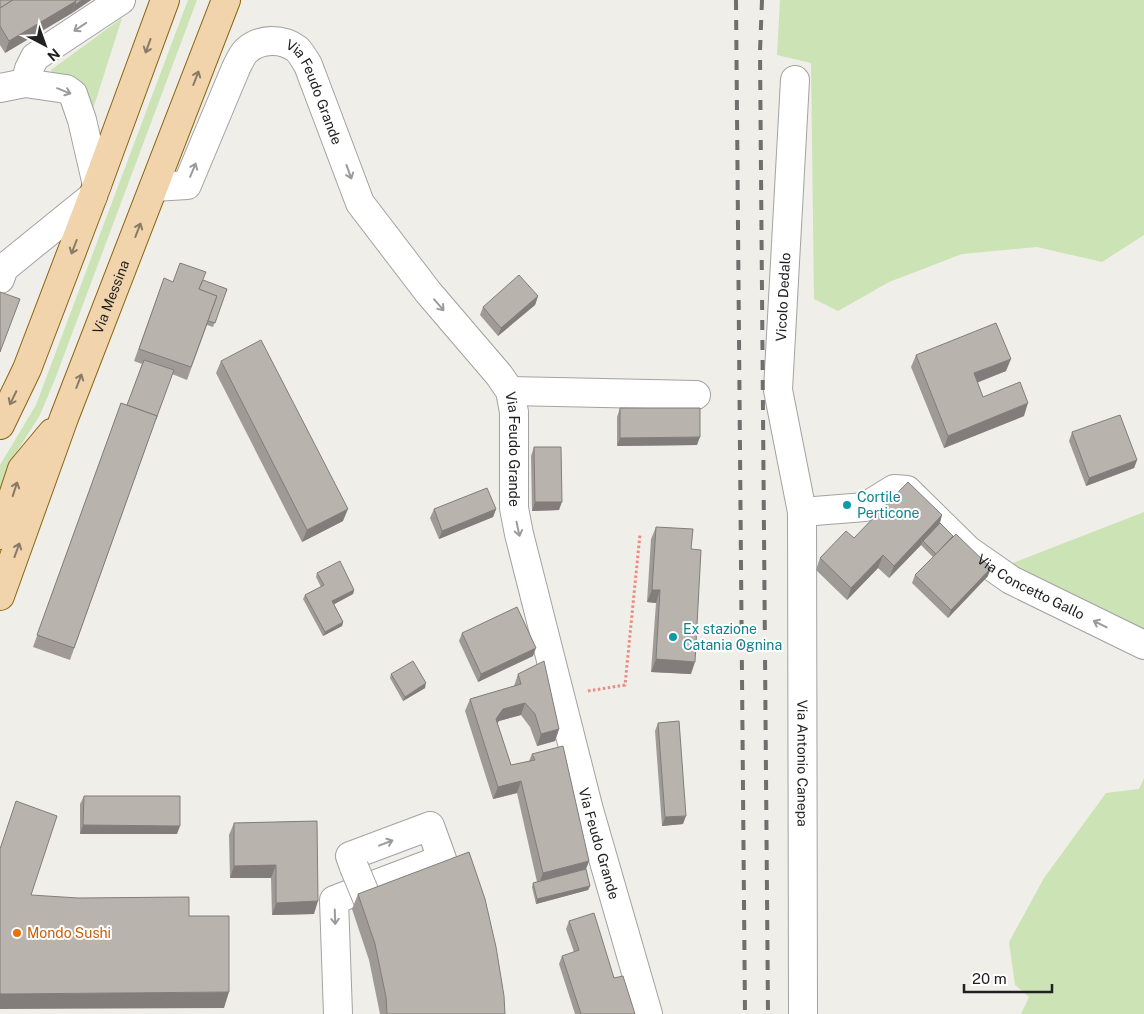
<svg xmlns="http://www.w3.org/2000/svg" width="1144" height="1014" font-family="'Public Sans',sans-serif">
  <rect width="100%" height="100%" fill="#f0eee9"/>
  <g fill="#cbe3b5">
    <polygon points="188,0 197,0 55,379 40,415 11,461 0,493 0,465 36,405"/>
    <polygon points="780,0 1144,0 1144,235 1102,262 1037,247 962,254 889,282 838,311 814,299 811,63 777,55"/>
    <polygon points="122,18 93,109 87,93 53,76 51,70"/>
    <polygon points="1144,512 1144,633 1010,564"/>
    <polygon points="1144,778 1144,1014 1021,1014 1029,997 1015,985 1009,942 1044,878 1106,793 1139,789"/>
  </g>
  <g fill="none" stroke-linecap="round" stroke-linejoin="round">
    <g stroke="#a2a2a2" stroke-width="30">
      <g id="minor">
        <path id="s1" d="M795 80 778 390 802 512 803 1014"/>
        <polyline points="25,83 29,69 35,57 121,0"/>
        <polyline points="0,88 25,83 66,89 73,94 82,120 97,185"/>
        <path id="s2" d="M154 187 187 185 236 68C239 62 242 55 246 51 260 38 282 38 297 49 301 53 305 60 308 65L360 203 428 292 499 375 510 391 514 412V508L519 534 589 810 648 1014"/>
        <polyline points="0,279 4,268 93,196"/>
        <polyline points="510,391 696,395"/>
        <path id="s3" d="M802 512 865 507 894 489 907 490 968 550 1011 580 1144 645"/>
        <polyline points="338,1014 334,900 442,859 430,826 350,856 354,867"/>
      </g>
    </g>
    <g stroke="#8b6512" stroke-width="30">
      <g id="major">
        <polyline points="0,425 27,369 93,196 165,0"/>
        <polyline points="0,535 22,469 52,433"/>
        <path id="s4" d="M0 596 64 418 226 0"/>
      </g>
    </g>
    <polyline stroke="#ea8c80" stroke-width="3" stroke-dasharray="2.5 2.5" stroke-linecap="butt" points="588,691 625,685 640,534"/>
    <use href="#minor" stroke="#fff" stroke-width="28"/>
    <use href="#major" stroke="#f1d4ac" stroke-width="28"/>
    <g stroke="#6f6f6f" stroke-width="4" stroke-dasharray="10 10" stroke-linecap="butt">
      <polyline points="736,0 745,1014"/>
      <polyline points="762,0 760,51 768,1014"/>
    </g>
    <g stroke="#a2a2a2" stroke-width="30" stroke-linecap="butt">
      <polyline id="minor-bridge" points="354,867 369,903"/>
    </g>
    <use href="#minor-bridge" stroke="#fff" stroke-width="28"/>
  </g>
  <g fill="#9f9a96">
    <polygon points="0,0 91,0 72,13 5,53 0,45"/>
    <polygon points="164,278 173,282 201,284 227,289 213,327 207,325 187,380 172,374 70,660 33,647 121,403 127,405 142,364 134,361"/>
    <polygon points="538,296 535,305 498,336 480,315 483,307"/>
    <polygon points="916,355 1006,371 977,382 983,397 1024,416 944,448 911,367"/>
    <polygon points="221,361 343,521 302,542 216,373"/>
    <polygon points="620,408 697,445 617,446 617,417"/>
    <polygon points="1072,432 1137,460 1134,468 1086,486 1069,441"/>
    <polygon points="534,447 559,510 532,511 531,456"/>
    <polygon points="434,509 496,509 493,517 439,539 430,518"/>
    <polygon points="942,515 940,523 988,576 948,618 912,583 915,575 933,557 921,545 889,578 878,568 847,600 816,570 820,558 854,538"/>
    <polygon points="656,527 691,549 691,674 651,672 656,603 647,602 651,539"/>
    <polygon points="317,573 354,590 353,594 334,604 343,622 342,626 323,636 303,599 305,595 321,587 316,577"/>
    <polygon points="462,633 533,656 478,682 459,641"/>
    <polygon points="391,674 425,688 403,701 390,678"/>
    <polygon points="518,674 559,729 555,741 537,746 530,727 521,715 499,721 497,723 511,765 529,761 532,754 589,861 586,869 590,886 588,890 536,904 532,887 533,883 537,882 517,793 493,799 465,711 470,699 514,686"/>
    <polygon points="658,723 683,824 662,826 655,731"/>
    <polygon points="84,796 177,834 80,834 80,804"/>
    <polygon points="317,821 314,914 272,915 271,878 230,878 229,835 234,823"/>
    <polygon points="358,894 505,1014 380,1014 369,960 352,909"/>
    <polygon points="569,921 614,978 635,1014 575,1014 559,964 562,956 574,952 566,929"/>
  </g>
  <g fill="#827d7a">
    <polygon points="82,0 91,0 72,13 75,5"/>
    <polygon points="76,1 72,13 5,53 9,41"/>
    <polygon points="538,296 535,305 498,336 501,328"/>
    <polygon points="1011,359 1006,371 969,386 974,373"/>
    <polygon points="1028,403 1024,416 944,448 948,436"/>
    <polygon points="700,437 697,445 617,446 620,438"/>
    <polygon points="1137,460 1134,468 1086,486 1089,478"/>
    <polygon points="535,502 562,502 559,510 532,511"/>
    <polygon points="348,509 343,521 302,542 307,530"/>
    <polygon points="496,509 493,517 439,539 442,531"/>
    <polygon points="942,515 938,528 923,541 921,545 889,578 894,566"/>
    <polygon points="883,555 878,568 847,600 851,588"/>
    <polygon points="991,568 988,576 948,618 951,610"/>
    <polygon points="354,590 353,594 331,606 332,601"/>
    <polygon points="652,590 660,590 656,603 647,602"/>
    <polygon points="343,622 342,626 323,636 325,632"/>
    <polygon points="536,648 533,656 478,682 481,674"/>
    <polygon points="656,659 695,662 691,674 651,672"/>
    <polygon points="426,683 425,688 403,701 405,697"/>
    <polygon points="525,703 521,715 499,721 492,731 496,719 503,709"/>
    <polygon points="559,729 555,741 537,746 541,734"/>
    <polygon points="521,781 517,793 493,799 498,787"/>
    <polygon points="686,816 683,824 662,826 665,817"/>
    <polygon points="83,825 180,826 177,834 80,834"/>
    <polygon points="589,861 584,874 538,886 543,873"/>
    <polygon points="276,865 271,878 230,878 234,866"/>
    <polygon points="590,886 588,890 536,904 537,899"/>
    <polygon points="318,901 314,914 272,915 276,903"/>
    <polygon points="229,992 224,1008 0,1009 0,994"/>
  </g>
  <g fill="#b9b3ae" stroke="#827d7a">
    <polygon points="0,0 13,0 0,8"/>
    <polygon points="13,0 76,0 76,1 9,41 0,26 0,8"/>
    <polygon points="76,0 82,0 75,5"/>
    <polygon points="180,263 206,272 199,289 217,296 191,367 139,349 164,278 173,282"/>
    <polygon points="519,275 538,296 501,328 483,307"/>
    <polygon points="203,280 227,289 215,323 208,321 217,296 199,289"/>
    <polygon points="0,292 20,299 0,352"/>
    <polygon points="996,323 1011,359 974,373 983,397 1020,382 1028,403 948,436 916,355"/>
    <polygon points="261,340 348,509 307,530 221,361"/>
    <polygon points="144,360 174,370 156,419 157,416 127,405"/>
    <polygon points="121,403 157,416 74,648 37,635"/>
    <polygon points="620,408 700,408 700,437 620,438"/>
    <polygon points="1120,415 1137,460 1089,478 1072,432"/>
    <polygon points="534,447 561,447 562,502 535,502"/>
    <polygon points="908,482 942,515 894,566 883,555 851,588 820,558 846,531 854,538"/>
    <polygon points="487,488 496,509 442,531 434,509"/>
    <polygon points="940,523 953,536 936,554 923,541"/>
    <polygon points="656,527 693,529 691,549 701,550 695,662 656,659 660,590 652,590"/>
    <polygon points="956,534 991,568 951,610 915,575"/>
    <polygon points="340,561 354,590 332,601 343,622 325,632 305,595 324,585 317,573"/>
    <polygon points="517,607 536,648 481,674 462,633"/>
    <polygon points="413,661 426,683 405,697 391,674"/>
    <polygon points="544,661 559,729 541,734 535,714 525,703 503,709 496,719 511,765 535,760 532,754 563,746 589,861 543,873 521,781 498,787 470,699 521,684 518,674"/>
    <polygon points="679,721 686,816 665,817 658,723"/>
    <polygon points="84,796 180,796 180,826 83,825"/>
    <polygon points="16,801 57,816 31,895 78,898 189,897 189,916 229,916 229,992 0,994 0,849"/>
    <polygon points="317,821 318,901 276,903 276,865 234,866 234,823"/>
    <polygon points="469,852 485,899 496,947 504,996 505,1014 387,1014 386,997 375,944 358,894"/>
    <polygon points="586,869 590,886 537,899 533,883"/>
    <polygon points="594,913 614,978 623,976 635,1014 581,1014 562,956 579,950 569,921"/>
  </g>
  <defs><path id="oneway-shaft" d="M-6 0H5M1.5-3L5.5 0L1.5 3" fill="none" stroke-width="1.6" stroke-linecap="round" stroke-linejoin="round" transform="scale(1.25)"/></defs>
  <g stroke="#9b9b9b">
    <use href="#oneway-shaft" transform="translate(80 27) rotate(146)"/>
    <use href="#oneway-shaft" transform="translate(64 91) rotate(22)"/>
    <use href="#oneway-shaft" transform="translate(193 170) rotate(-67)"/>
    <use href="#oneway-shaft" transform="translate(349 172) rotate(70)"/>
    <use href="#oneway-shaft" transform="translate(439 305) rotate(49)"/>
    <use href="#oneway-shaft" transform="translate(518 529) rotate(78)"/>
    <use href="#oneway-shaft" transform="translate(1100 624) rotate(-154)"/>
    <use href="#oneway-shaft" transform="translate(386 843) rotate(-21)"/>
    <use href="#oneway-shaft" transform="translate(335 917) rotate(88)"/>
  </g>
  <g stroke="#897a66">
    <use href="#oneway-shaft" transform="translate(148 46) rotate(110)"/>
    <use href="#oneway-shaft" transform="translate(196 78) rotate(-69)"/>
    <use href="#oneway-shaft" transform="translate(138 230) rotate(-69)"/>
    <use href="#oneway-shaft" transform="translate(74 247) rotate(111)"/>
    <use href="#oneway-shaft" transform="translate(79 381) rotate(-69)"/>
    <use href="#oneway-shaft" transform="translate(13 398) rotate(116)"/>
    <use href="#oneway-shaft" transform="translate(15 489) rotate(-72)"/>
    <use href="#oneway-shaft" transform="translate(17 550) rotate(-70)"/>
  </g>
  <g fill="#0f9aa8" stroke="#fff" stroke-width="2">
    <circle cx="847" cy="505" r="5"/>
    <circle cx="673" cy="637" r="5"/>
  </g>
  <circle fill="#e8710a" stroke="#fff" stroke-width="2" cx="17" cy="933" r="5"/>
  <g text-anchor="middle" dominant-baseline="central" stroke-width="4" stroke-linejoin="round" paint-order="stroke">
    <g font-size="14" fill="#212121" stroke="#fff">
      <text stroke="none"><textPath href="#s2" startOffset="281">Via Feudo Grande</textPath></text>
      <text stroke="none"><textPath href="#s4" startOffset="319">Via Messina</textPath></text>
      <text transform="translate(783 297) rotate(-87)">Vicolo Dedalo</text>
      <text stroke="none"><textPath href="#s2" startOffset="701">Via Feudo Grande</textPath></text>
      <text stroke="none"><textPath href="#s3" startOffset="269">Via Concetto Gallo</textPath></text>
      <text stroke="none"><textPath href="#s1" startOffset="686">Via Antonio Canepa</textPath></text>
      <text stroke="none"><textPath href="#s2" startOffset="1106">Via Feudo Grande</textPath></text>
    </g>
    <g font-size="14" fill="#0d838f" stroke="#fff" text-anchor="start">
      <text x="857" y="497">Cortile<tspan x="857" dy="16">Perticone</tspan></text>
      <text x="683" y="629">Ex stazione<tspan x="683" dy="16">Catania Ognina</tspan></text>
    </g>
    <g font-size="14" fill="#c56008" stroke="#fff" text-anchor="start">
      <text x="27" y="933">Mondo Sushi</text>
    </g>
  </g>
  <g transform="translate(45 45) rotate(139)" stroke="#ffffff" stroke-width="4" paint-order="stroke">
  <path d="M0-4L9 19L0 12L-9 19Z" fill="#212121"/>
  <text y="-8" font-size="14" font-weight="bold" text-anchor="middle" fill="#212121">N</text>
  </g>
  <path d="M964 984v8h88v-8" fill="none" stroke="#212121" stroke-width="2.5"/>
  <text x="972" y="984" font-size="15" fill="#212121" stroke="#ffffff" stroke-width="4" paint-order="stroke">20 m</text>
</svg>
